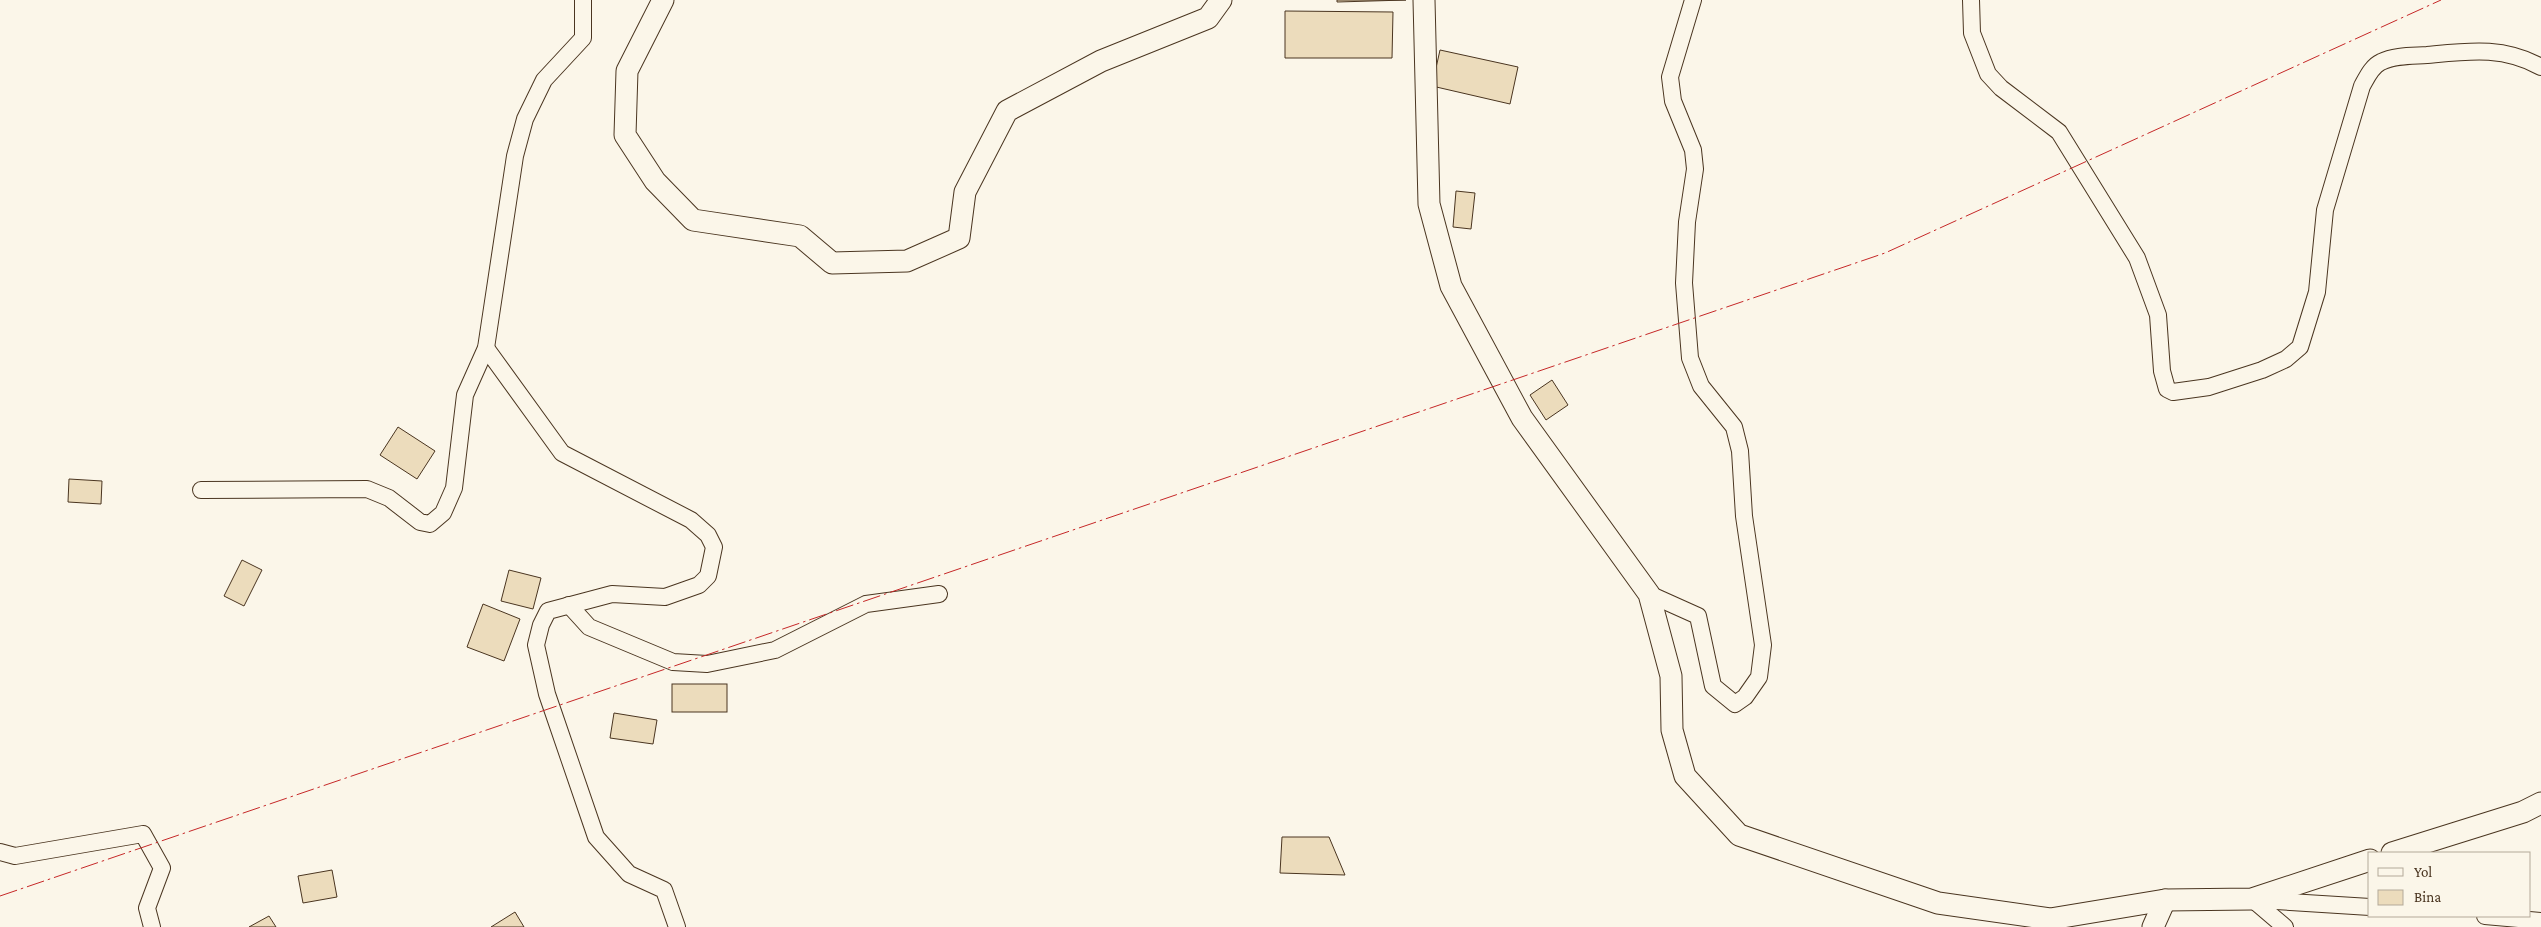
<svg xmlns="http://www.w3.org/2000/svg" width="2541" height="927" font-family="'Crimson Pro',serif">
  <rect width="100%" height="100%" fill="#fbf6e9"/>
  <g fill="#ecdcbc" stroke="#4a3520">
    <polygon points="1337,0 1406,0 1337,2"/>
    <polygon points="1285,11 1393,12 1392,58 1285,58"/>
    <polygon points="1440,50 1518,67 1510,104 1432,86"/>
    <polygon points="1456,191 1475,193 1471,229 1453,227"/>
    <polygon points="1552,380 1568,405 1546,420 1530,395"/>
    <polygon points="398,427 435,451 417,479 380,455"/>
    <polygon points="69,479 102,481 101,504 68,502"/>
    <polygon points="242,560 262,570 244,606 224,596"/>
    <polygon points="509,570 541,578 533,609 501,601"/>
    <polygon points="483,604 520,619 504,661 467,647"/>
    <rect x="672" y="684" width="55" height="28"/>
    <polygon points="614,713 657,720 653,744 610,738"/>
    <polygon points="1282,837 1329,837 1345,875 1280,873"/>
    <polygon points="332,870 337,897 303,903 298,876"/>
    <polygon points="515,912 524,927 491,927"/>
    <polygon points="269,916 276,927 249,927"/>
  </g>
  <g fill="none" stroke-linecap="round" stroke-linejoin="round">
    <g stroke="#4a3520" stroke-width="18">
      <g id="minor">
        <path d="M1971 0 1972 33 1988 74 2001 88 2059 132 2137 258 2158 315 2162 371 2167 389 2173 392 2209 387 2262 370 2286 359 2300 347 2317 292 2325 210 2362 86C2367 77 2372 66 2381 62 2395 55 2413 56 2427 55 2469 51 2503 46 2541 67"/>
        <polyline points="486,348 562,453 691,520 708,535 714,547 708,576 699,585 665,597 612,594 548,611 541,625 536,645 547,694 596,837 629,874 664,890 677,927"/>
        <polyline points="201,490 367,489 389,498 420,522 430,524 443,513 454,488 465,395 486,348 515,156 525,119 544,80 583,38 583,0"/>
        <polyline points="1649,594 1698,616 1713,686 1735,704 1745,697 1759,677 1763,645 1744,516 1740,451 1734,427 1701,386 1690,358 1684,283 1687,222 1695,169 1693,150 1673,101 1670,77 1693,0"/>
        <polyline points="569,605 589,627 673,662 707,664 775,650 866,604 939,594"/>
        <polyline points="0,852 15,856 143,834 162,868 147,908 152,927"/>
        <polyline points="2252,899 2285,927"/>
        <polyline points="2259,900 2370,907"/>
        <polyline points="2485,916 2541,921"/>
      </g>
    </g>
    <g stroke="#4a3520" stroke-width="23">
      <g id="tertiary">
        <polyline points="663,0 627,71 625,135 655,181 693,220 800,236 832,263 907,261 959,238 965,192 1007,111 1101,61 1208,18 1221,0"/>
        <polyline points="1424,0 1429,204 1451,286 1522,418 1649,594 1671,676 1672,730 1685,776 1739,835 1938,903 2050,919 2165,900 2252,899 2370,860"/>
        <polyline points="2392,853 2523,812 2541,803"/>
        <polyline points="2153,927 2165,900"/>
      </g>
    </g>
    <use href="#minor" stroke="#fbf6e9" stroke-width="16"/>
    <use href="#tertiary" stroke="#fbf6e9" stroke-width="21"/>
    <polyline stroke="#c62828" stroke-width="1" stroke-dasharray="18 4 2.5 4" stroke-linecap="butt" points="0,896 1885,253 2441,0"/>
  </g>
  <rect x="2368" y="852" width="162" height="65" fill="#fbf6e9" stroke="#b4a999"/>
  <rect x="2378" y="868" width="25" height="8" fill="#fbf6e9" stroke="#b4a999"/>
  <text x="2414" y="877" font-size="15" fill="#4a3520">Yol</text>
  <rect x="2378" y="890" width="25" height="15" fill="#ecdcbc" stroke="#b4a999"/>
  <text x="2414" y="902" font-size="15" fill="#4a3520">Bina</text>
</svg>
